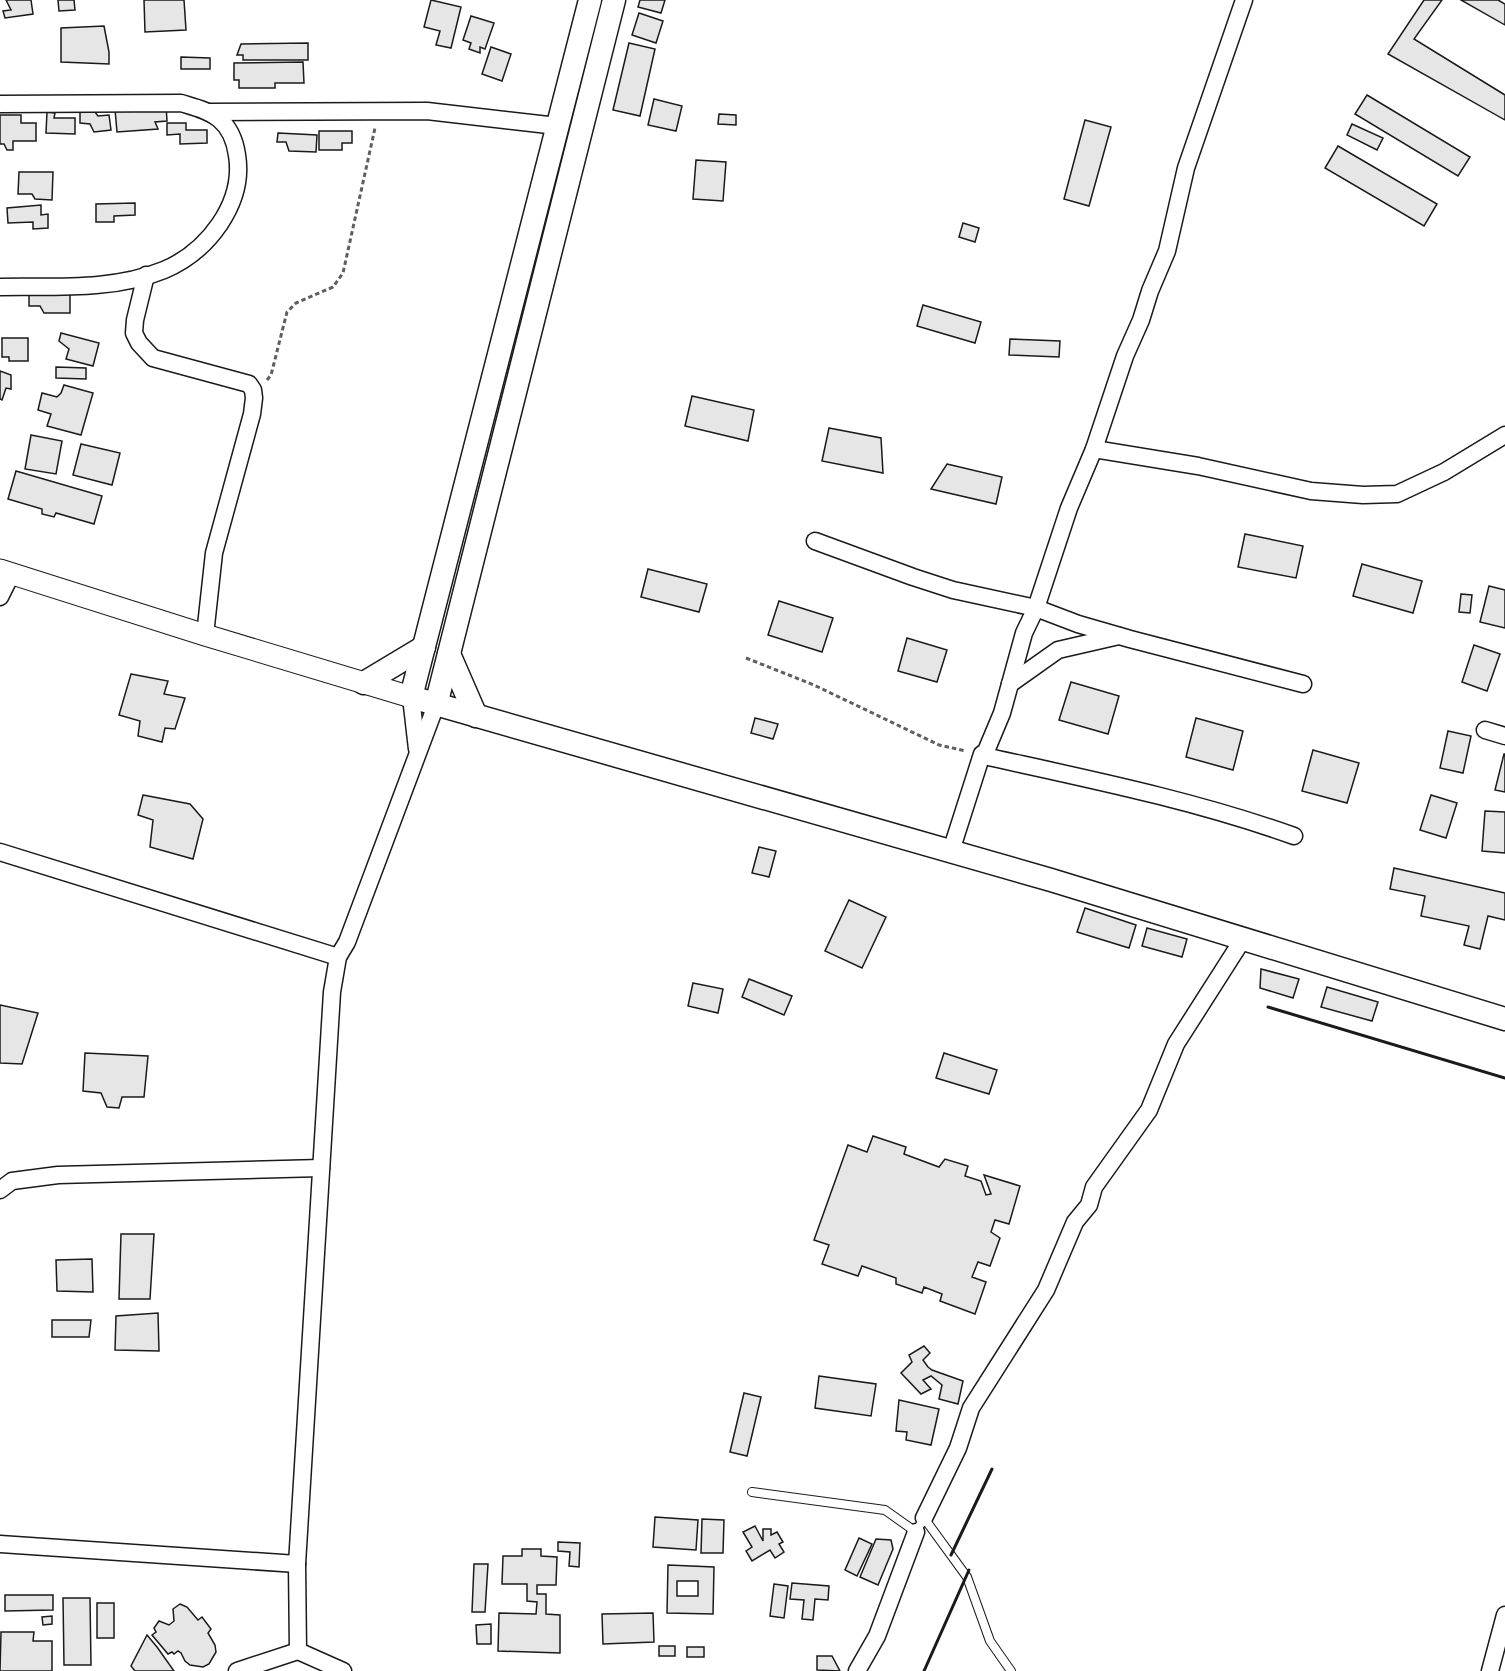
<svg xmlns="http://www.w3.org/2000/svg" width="1505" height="1671" font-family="'Noto Sans',sans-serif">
  <rect width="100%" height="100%" fill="#fff"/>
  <g fill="#e6e6e6" stroke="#1a1a1a" stroke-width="1.5" fill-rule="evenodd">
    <polygon points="6,0 31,0 33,14 5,18 3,11 11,10"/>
    <polygon points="58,0 74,0 75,10 59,11"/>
    <polygon points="144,0 184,0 186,30 145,32"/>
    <polygon points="431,0 461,7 451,48 436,45 440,31 424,27"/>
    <polygon points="640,0 665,0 661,13 638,7"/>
    <polygon points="1424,0 1442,0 1414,39 1505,95 1505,120 1388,54"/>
    <polygon points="1461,0 1498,0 1505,4 1505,25"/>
    <polygon points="639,13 663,21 656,43 632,35"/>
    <polygon points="471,16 494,23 485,49 480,47 480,53 469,49 471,43 463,40"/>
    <polygon points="104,26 109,52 109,64 61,62 61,28"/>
    <polygon points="308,43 308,60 243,60 243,55 237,55 241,44"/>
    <polygon points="629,43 655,49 640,116 613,110"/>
    <polygon points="491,47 511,54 502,81 482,74"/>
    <polygon points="181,57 210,58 210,69 181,69"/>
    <polygon points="303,62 304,83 275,83 275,88 239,88 239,80 234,80 234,63"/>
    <polygon points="1367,95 1470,157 1458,176 1355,114"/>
    <polygon points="654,99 682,106 676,131 648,125"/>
    <polygon points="166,105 167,121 155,122 158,129 117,132 115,109"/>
    <polygon points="80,111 95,112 98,116 109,115 111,130 94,132 90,124 80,123"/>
    <polygon points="47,112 55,113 54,118 75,118 75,134 46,133"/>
    <polygon points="719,114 736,115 736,125 718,124"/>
    <polygon points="0,115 21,115 21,123 36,123 36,141 13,141 13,150 7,150 4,144 0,144"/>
    <polygon points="1085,120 1111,127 1089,206 1064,199"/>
    <polygon points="167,123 186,123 186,130 207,130 207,143 180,144 180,134 167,135"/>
    <polygon points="1352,124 1383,138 1377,150 1347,135"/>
    <polygon points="319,131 352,131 352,143 342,143 342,150 319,150"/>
    <polygon points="278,133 317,135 316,152 289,151 286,142 277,142"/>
    <polygon points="1338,146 1437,204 1424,226 1325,168"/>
    <polygon points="696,160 726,162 723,201 693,199"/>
    <polygon points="19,172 53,172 52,200 35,199 32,194 18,194"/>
    <polygon points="135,203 135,215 114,216 114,222 96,222 96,204"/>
    <polygon points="41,205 41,215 48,214 48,228 33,229 33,222 8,223 7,208"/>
    <polygon points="963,223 979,228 975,242 959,237"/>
    <polygon points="29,289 70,289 70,313 44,313 40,306 29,306"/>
    <polygon points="923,305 981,322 975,343 917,326"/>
    <polygon points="61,333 99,343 93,366 66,359 69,349 59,341"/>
    <polygon points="2,338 28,338 28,361 9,361 9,357 2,357"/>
    <polygon points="1010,339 1060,341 1059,357 1009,355"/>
    <polygon points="56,367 86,368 86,379 56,378"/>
    <polygon points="0,371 11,375 11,389 6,388 2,400 0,399"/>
    <polygon points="64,385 93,393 81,435 47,426 51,414 38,410 42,393 57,397 61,393"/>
    <polygon points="692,396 754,410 748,441 685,426"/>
    <polygon points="829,428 881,438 883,473 822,461"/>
    <polygon points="31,435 62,441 56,474 25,469"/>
    <polygon points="81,444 120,453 112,485 73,475"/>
    <polygon points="947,464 1002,477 996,504 931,489"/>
    <polygon points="16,471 102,496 94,524 56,513 54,517 42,514 42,509 8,499"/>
    <polygon points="1245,534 1303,546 1296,578 1238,567"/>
    <polygon points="1362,564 1422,581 1413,613 1353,596"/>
    <polygon points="648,569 707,584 699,612 641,597"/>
    <polygon points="1489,586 1505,590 1505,628 1480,622"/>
    <polygon points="1461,594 1472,595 1470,613 1459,612"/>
    <polygon points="779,601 833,618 822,652 768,635"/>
    <polygon points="907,638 947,650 937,682 898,671"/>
    <polygon points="1474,645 1500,654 1487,691 1462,682"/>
    <polygon points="131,674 168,681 164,694 185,698 175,729 165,728 162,742 138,736 140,721 119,715"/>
    <polygon points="1071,682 1119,696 1108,734 1059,720"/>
    <polygon points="755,718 778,724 773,739 751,733"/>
    <polygon points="1196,718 1243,731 1233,770 1186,757"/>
    <polygon points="1448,731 1471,736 1463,773 1440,768"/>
    <polygon points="1313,750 1359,763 1347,803 1302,791"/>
    <polygon points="1504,754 1505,754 1505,792 1495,790"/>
    <polygon points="143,795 190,804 203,819 193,859 150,847 153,820 138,815"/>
    <polygon points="1431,795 1457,803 1446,838 1420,830"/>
    <polygon points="1485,811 1505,812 1505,853 1482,851"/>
    <polygon points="759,847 776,851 769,877 752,873"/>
    <polygon points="1394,868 1505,893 1505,920 1488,916 1480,949 1464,945 1469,926 1421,916 1425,896 1390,889"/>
    <polygon points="849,900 886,917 862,968 825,951"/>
    <polygon points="1085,908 1136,925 1129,948 1077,932"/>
    <polygon points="1147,928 1187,939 1182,957 1142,946"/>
    <polygon points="1261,969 1299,979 1293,998 1260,988"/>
    <polygon points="749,979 792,996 784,1015 742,997"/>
    <polygon points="693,983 723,989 718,1013 688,1006"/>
    <polygon points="1327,987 1378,1002 1372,1021 1321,1007"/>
    <polygon points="0,1005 38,1013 22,1064 0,1063"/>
    <polygon points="85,1053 148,1056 144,1097 122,1097 119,1108 107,1107 101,1093 83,1091"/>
    <polygon points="944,1053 997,1070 989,1094 936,1078"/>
    <polygon points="873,1136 906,1147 904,1154 939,1167 945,1159 968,1166 965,1176 981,1181 986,1195 991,1194 984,1175 1020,1186 1009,1224 995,1220 991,1232 1000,1238 990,1266 978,1262 972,1277 986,1282 975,1314 940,1301 942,1294 924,1287 922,1293 896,1284 896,1278 862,1266 858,1276 822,1264 829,1245 814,1240 848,1145 867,1152"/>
    <polygon points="121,1234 154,1234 150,1299 119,1299"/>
    <polygon points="92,1259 93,1292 57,1291 56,1260"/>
    <polygon points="158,1313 159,1351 115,1350 116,1316"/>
    <polygon points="52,1320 91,1320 89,1337 52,1337"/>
    <polygon points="924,1346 930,1353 923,1360 928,1367 932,1370 963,1381 958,1404 939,1399 942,1385 931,1376 923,1380 931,1389 921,1394 901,1373 912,1362 909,1355"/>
    <polygon points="819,1376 876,1384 871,1416 815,1408"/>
    <polygon points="744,1393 761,1397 747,1456 730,1452"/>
    <polygon points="899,1400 939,1409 931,1445 906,1440 907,1432 896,1431"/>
    <polygon points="655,1517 698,1520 696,1550 653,1547"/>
    <polygon points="702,1519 724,1520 723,1553 701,1553"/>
    <polygon points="755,1526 763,1541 763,1529 771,1529 771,1535 777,1532 783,1542 779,1544 784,1552 775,1558 770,1550 752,1561 746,1551 752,1547 743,1532"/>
    <polygon points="859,1538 872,1544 857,1576 845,1570"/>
    <polygon points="876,1539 891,1540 893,1549 878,1585 860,1577"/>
    <polygon points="558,1542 580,1543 579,1567 569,1566 570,1552 558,1551"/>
    <polygon points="522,1549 541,1549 541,1556 557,1557 556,1585 537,1585 537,1594 546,1594 546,1614 560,1615 560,1653 498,1651 499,1613 536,1614 537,1602 527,1601 527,1584 502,1584 503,1556 522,1556"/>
    <polygon points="474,1564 488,1564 485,1612 472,1612"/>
    <path d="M668 1565 714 1567 713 1614 667 1613ZM677 1581H698V1596H677Z"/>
    <polygon points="792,1583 829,1586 828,1600 815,1599 813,1620 802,1619 804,1600 790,1599"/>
    <polygon points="774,1584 788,1586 784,1618 770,1616"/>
    <polygon points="5,1595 53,1595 53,1610 5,1611"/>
    <polygon points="63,1598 90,1598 91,1665 64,1665"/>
    <rect x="97" y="1603" width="17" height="35"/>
    <polygon points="180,1604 187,1607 198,1620 202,1617 211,1629 208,1633 215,1645 216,1652 209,1664 203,1667 190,1665 185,1661 181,1653 178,1651 174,1654 172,1652 168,1654 152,1635 156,1632 154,1628 159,1621 169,1625 174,1621 173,1609"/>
    <polygon points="653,1613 654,1642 603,1644 602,1614"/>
    <polygon points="52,1616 52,1624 43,1625 42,1617"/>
    <polygon points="491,1624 491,1644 477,1644 476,1625"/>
    <polygon points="1,1632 34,1632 33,1641 52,1641 52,1671 0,1671"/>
    <polygon points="147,1635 157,1647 174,1671 135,1671 131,1666"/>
    <rect x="659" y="1646" width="16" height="10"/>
    <rect x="687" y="1647" width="17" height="10"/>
    <polygon points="817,1656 832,1656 840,1671 817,1670"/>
  </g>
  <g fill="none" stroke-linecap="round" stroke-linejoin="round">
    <g stroke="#1a1a1a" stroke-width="10">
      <polyline id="service" points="752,1492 885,1510 916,1532 924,1518 967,1577 990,1641 1011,1671"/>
    </g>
    <g stroke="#1a1a1a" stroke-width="19">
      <g id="minor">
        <path d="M0 104 181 103C194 107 208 110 219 119 230 128 235 141 237 155 245 204 207 252 164 270 113 291 53 286 0 287"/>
        <polyline points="209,112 427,111 557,126"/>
        <polyline points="146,275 135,320 134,333 139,343 153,358 249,384 253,390 254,398 252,414 214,553 205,635"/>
        <polyline points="1094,449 1198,466 1311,491 1363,495 1397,494 1444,472 1505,435"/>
        <polyline points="815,541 913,577 953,590 1036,608 1078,624 1130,639 1303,684"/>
        <polyline points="0,597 12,573"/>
        <polyline points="1010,684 1058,650 1119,636"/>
        <polyline points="411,697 417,749"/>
        <polyline points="1485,730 1505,736"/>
        <path d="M984 756C1088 779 1193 800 1294 836"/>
        <polyline points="951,851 982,754 984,756 1002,713 1024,633 1036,608 1069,508 1094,449 1125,356 1141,320 1150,291 1167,251 1186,168 1244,0"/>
        <polyline points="0,852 338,957"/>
        <polyline points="0,1190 12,1181 58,1175 321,1168"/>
        <polyline points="924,1518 958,1448 971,1408 1046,1290 1075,1222 1089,1205 1094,1187 1149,1110 1176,1044 1243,939"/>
        <polyline points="0,1544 297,1564"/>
        <polyline points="237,1671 298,1651"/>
        <polyline points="343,1671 298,1651 297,1564 332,992 338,957 347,942 436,705"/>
        <polyline points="857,1671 877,1636 916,1532"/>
        <polyline points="1490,1671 1505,1615"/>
      </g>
    </g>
    <g stroke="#1a1a1a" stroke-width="23">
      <polyline id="tertiary" points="0,570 205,635 411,697"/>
    </g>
    <g stroke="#1a1a1a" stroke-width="25">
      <g id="secondary">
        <polyline points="590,0 411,697 1051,880 1505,1019"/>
        <polyline points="449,654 476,716"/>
        <polyline points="364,683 424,647"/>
        <polyline points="436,705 614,0"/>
      </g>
    </g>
    <g stroke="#5f5f5f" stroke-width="3" stroke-dasharray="4.5 3" stroke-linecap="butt">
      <polyline points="267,380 271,375 287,312 296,303 333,287 343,273 375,128"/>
      <polyline points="746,658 814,685 939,745 966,751"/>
    </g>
    <use href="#service" stroke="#fff" stroke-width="8"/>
    <use href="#minor" stroke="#fff" stroke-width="16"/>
    <use href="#tertiary" stroke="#fff" stroke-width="21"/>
    <use href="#secondary" stroke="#fff" stroke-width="22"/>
    <g stroke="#1a1a1a" stroke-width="3">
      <polyline points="1268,1007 1505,1078"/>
      <polyline points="951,1555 992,1469"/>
      <polyline points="924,1671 969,1570"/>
    </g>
  </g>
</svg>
